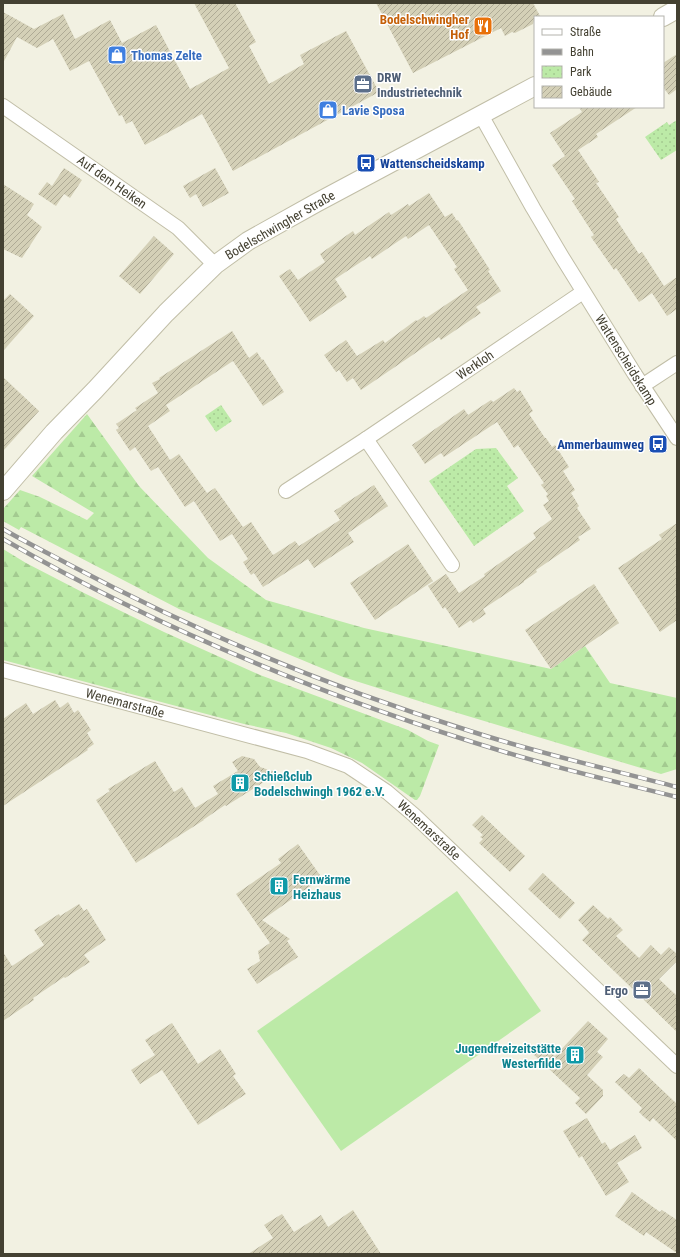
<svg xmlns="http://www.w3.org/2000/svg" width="680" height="1257" font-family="'Roboto Condensed',sans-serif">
  <defs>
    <pattern id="forest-firs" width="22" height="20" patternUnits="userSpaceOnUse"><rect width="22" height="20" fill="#bceaa7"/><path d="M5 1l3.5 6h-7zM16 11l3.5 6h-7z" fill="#a3ca90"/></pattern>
    <pattern id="park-dots" width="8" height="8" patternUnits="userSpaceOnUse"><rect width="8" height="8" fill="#bceaa7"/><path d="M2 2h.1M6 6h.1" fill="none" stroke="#a3ca90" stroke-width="1.8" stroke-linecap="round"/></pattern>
    <pattern id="building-hatch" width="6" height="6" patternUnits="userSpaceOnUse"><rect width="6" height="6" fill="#d4d0b7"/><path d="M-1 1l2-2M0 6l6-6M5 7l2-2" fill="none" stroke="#aeaa95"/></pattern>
  </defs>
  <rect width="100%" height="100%" fill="#f2f1e2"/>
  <g fill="url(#forest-firs)">
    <polygon points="87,414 139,486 208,558 266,600 364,628 551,669 585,646 610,683 677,698 677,769 661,774 441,708 343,677 179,609 21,527 19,530 3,521 3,509 20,490 40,497 87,520 94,513 32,476"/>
    <polygon points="3,549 26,563 84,593 164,632 260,675 408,730 428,741 439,745 420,796 417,800 415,800 362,763 331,748 286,733 244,724 3,660"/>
  </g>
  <g fill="url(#park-dots)">
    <polygon points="677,120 677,150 661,160 645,137 667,122 669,125"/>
    <polygon points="221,405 232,421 216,432 205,416"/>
    <polygon points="496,448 518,478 507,486 524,511 474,546 429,481 476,449"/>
  </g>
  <polygon fill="#bceaa7" points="457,891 541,1011 341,1151 257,1031"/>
  <g fill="url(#building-hatch)">
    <polygon points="194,3 235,3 256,42 249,46 269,84 304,64 300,55 346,31 379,92 233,171 202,114 145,145 132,121 126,124 122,115 119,116 89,61 70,71 53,39 37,48 17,37 3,63 3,12 34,29 63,14 75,39 110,20 122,43 156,25 190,89 229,68"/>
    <polygon points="376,3 533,3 540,16 535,17 533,24 515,33 512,32 505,36 501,28 413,73"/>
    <polygon points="677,54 677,89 669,95 663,87 663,63"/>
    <polygon points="579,107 637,107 596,134 598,137 578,150 599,182 596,183 619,217 616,219 639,254 642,252 664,286 677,277 677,309 667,316 652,293 639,302 616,268 614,270 591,237 594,235 572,201 575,199 552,165 565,156 550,133 582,112"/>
    <polygon points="64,168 82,180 70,198 64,194 56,206 38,194 47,182 52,186"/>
    <polygon points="215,168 229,193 203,207 196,194 190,198 183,186"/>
    <polygon points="3,184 34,204 27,215 42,227 22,258 3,249"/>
    <polygon points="429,193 445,217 452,213 457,221 458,220 490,270 488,271 501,291 476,307 481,313 441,340 439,337 361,390 353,378 347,382 339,370 336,372 324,355 346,340 357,356 383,340 385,343 416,320 417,321 424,316 426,318 468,290 454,269 457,267 429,225 408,239 406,236 372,259 370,256 335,279 347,297 310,322 279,276 290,269 298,280 325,262 320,254 353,231 355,235 389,212 391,215 408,204 409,206"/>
    <polygon points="154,236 174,254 140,294 119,276"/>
    <polygon points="10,294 34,316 3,351 3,301"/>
    <polygon points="232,331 249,358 257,352 262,360 263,359 284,392 263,406 233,361 166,405 170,411 148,426 170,460 179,454 207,493 215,488 243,527 251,522 273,555 295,541 299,546 340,520 334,511 342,506 341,506 374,485 388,506 348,533 354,542 314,568 308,559 263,587 254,573 251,575 243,562 248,559 232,534 220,541 194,501 185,507 158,467 151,471 135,447 130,451 116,430 119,428 116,424 137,410 135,408 158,393 152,383 160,379 159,378"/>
    <polygon points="3,377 39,411 3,451"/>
    <polygon points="514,388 517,392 520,390 533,411 529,414 545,438 546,438 552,447 555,445 569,467 563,471 575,490 571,493 579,506 577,508 591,529 578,537 580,540 536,570 537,572 524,581 524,582 483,609 486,614 473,623 471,620 459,628 445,607 443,609 428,586 446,574 459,593 485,576 484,574 536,538 533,533 552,519 543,505 549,501 546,496 548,494 541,485 544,483 518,445 514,448 497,422 444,457 441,453 425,464 412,445 464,409 468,415 491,400 493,402"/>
    <polygon points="677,523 677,620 660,632 618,568 662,539 659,535"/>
    <polygon points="408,544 433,581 375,620 350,583"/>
    <polygon points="594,584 619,623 551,669 525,630"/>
    <polygon points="55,700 60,708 68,702 74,713 78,710 91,730 87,733 94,744 87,749 88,750 3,806 3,719 26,703 33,714"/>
    <polygon points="242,756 254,759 260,767 278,773 226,806 225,805 203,820 204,820 136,863 96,800 110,791 108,789 155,761 174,792 182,787 195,808 218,794 213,786 238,771 232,762"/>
    <polygon points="482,815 525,856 510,872 479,843 483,839 480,837 483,835 472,825"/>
    <polygon points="298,844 322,878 262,920 290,939 287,941 298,957 257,984 247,969 260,961 258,951 270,943 236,894 281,863 278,859"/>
    <polygon points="543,873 575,903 560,919 528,889"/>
    <polygon points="79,904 84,911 87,909 106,940 84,955 90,962 65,978 64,977 33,998 34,1000 3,1021 3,952 12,966 44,945 34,930 59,914 60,916"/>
    <polygon points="593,905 608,919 610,917 623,930 616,936 639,958 651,945 661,955 669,947 677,954 677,961 659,979 677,996 677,1032 582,940 589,933 588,931 578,920"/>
    <polygon points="588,1021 608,1039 597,1052 603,1057 587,1075 603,1090 603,1096 586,1114 575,1103 580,1098 531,1052 540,1043 555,1056"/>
    <polygon points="172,1023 198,1064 220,1049 236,1074 233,1076 246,1094 198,1125 162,1070 140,1084 131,1070 155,1055 145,1040"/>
    <polygon points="639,1068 677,1104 677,1141 653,1118 650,1122 644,1117 639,1112 642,1108 615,1082 624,1074 629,1078"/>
    <polygon points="587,1118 602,1144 605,1142 610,1150 635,1135 642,1148 617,1163 629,1182 606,1196 582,1156 579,1158 563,1131"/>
    <polygon points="632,1192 660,1212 662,1210 677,1220 677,1253 646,1232 644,1236 615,1216"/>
    <polygon points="353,1210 381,1254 248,1254 273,1238 264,1225 282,1214 294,1232 321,1215 328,1227"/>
  </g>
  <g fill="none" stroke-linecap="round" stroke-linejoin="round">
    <g stroke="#c1bea7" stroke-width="16">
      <g id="minor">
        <polyline points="3,106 178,228 215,265"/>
        <polyline points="481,115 533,208 562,257 634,373 677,438"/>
        <polyline points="642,386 677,363"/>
        <polyline points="366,439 452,565"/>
        <polyline points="286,491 366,439 583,292"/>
        <polyline points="3,670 307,751 348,766 387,792 414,815 677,1066"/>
      </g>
    </g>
    <g stroke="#c1bea7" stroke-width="20">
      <g id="tertiary">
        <polyline points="663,17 677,9"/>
        <polyline points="3,491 54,432 95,390 166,313 215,265 248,241 316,203 535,86"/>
      </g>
    </g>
    <use href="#minor" stroke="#fff" stroke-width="14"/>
    <use href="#tertiary" stroke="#fff" stroke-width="18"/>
    <g stroke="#939393" stroke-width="4.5">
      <g id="rail">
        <path d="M3 529C25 542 48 553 70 565 198 633 332 688 470 731 538 753 608 769 677 787"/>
        <path d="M3 539C162 631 333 700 508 753 564 770 621 783 677 797"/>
      </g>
    </g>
    <use href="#rail" stroke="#fff" stroke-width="3" stroke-dasharray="9" stroke-linecap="butt"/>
  </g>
  <defs>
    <g id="restaurant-square" transform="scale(1)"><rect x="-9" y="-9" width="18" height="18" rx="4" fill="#e8710a" stroke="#fff"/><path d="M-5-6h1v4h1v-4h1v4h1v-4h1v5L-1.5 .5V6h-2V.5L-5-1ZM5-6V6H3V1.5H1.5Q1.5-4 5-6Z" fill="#fff"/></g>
    <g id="shop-square" transform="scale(1)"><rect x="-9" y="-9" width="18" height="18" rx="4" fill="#3f7fe0" stroke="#fff"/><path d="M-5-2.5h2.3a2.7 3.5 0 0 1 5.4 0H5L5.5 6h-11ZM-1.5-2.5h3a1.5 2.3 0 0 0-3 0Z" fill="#fff"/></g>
    <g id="office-square" transform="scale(1)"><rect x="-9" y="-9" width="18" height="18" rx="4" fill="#5c6f8a" stroke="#fff"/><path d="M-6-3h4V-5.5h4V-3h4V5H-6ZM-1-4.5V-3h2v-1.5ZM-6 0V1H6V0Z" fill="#fff"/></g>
    <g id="bus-square" transform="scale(1)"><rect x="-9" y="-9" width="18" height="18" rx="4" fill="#1a4fb4" stroke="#fff"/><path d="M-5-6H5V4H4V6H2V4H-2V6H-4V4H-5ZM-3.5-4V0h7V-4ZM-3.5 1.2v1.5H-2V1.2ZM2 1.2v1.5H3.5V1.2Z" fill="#fff"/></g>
    <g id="building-square" transform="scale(1)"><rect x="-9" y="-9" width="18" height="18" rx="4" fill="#0f9aa8" stroke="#fff"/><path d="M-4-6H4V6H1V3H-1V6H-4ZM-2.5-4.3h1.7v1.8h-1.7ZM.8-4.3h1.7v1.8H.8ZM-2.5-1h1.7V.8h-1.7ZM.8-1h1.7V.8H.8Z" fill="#fff"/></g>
  </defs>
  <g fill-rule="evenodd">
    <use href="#restaurant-square" x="483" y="26"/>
    <use href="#shop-square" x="117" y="55"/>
    <use href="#office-square" x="363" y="84"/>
    <use href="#shop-square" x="328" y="110"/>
    <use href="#bus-square" x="366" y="163"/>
    <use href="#bus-square" x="658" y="444"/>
    <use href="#building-square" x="240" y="783"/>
    <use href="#building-square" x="279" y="886"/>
    <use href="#office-square" x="642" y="990"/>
    <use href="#building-square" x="575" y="1055"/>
  </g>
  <g text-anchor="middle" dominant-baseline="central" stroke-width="3" stroke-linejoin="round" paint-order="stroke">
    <g font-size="13" font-weight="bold" fill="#c56008" stroke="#fff" text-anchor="end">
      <text x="469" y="19">Bodelschwingher<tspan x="469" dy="15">Hof</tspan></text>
    </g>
    <g font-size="13" font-weight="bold" fill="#366cbe" stroke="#fff" text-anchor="start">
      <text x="131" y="55">Thomas Zelte</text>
      <text x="342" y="110">Lavie Sposa</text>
    </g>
    <g font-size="13" font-weight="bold" fill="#4e5e75" stroke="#fff" text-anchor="start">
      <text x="377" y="77">DRW<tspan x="377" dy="15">Industrietechnik</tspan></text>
      <text x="628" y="990" text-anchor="end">Ergo</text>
    </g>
    <g font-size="13" font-weight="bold" fill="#164399" stroke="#fff" text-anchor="start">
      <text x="380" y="163">Wattenscheidskamp</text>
      <text x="644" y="444" text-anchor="end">Ammerbaumweg</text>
    </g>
    <g font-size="13" fill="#444132" stroke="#fff">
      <text transform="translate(112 182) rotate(35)">Auf dem Heiken</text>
      <text transform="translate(280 225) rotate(-30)">Bodelschwingher Straße</text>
      <text transform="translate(626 360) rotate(58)">Wattenscheidskamp</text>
      <text transform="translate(475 365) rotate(-34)">Werkloh</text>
      <text transform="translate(125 703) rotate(15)">Wenemarstraße</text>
      <text transform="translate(429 830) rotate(43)">Wenemarstraße</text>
    </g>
    <g font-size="13" font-weight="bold" fill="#0d838f" stroke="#fff" text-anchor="start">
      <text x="254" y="776">Schießclub<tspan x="254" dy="15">Bodelschwingh 1962 e.V.</tspan></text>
      <text x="293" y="879">Fernwärme<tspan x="293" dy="15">Heizhaus</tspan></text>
      <text x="561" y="1048" text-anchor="end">Jugendfreizeitstätte<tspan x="561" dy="15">Westerfilde</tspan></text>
    </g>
  </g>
  <rect width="680" height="1257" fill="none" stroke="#444132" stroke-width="8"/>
  <rect x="534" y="16" width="130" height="92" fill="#ffffff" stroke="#b4b3ad"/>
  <rect x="542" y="29" width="20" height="6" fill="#ffffff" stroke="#b4b3ad"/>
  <text x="570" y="36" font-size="12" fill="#444132">Straße</text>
  <rect x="542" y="49" width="20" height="6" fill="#939393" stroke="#b4b3ad"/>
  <text x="570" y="56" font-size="12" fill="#444132">Bahn</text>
  <rect x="542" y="66" width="20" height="12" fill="url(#park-dots)" stroke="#b4b3ad"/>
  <text x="570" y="76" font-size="12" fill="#444132">Park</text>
  <rect x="542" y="86" width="20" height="12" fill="url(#building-hatch)" stroke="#b4b3ad"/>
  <text x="570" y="96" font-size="12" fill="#444132">Gebäude</text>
</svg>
